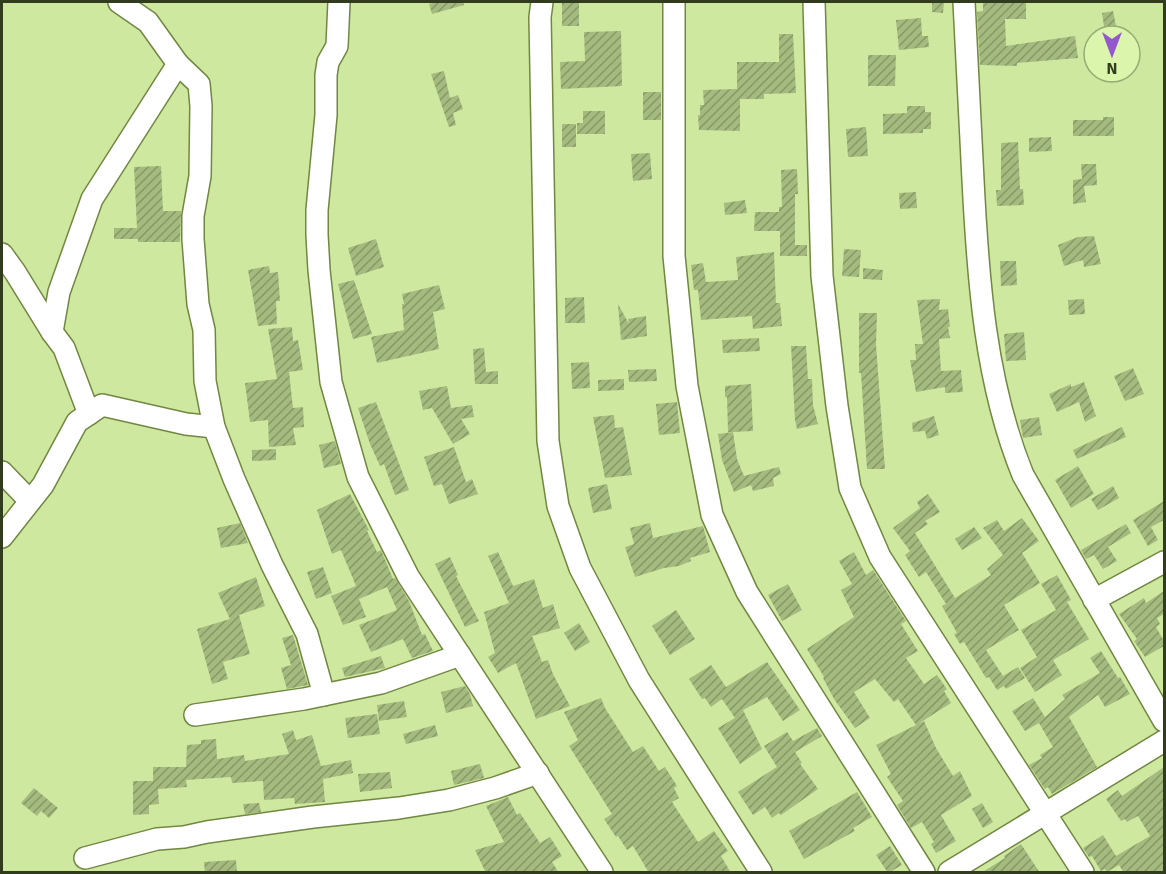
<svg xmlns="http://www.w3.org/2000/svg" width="1166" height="874" font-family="Signika,sans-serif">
  <defs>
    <pattern id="building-hatch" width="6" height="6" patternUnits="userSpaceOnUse" patternTransform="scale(1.5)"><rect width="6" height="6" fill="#a5ba7f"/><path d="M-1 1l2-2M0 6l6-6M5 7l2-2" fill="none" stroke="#879867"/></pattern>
  </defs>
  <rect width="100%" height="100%" fill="#cee99f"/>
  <g fill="url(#building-hatch)">
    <polygon points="436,2 463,2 464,5 432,14 429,4"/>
    <rect x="562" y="2" width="17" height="24"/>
    <polygon points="932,2 944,2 943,13 932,12"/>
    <polygon points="983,2 1026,2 1026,19 1005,19 1006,46 1075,36 1078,58 1017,63 1017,66 980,65 977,12 983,11"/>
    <polygon points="1113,11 1117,31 1105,33 1102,13"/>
    <polygon points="921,18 922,36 928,36 929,47 899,50 896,20"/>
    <polygon points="621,31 622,86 561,89 560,62 585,61 584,32"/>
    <polygon points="779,34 793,34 796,93 764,94 764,99 740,99 740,131 699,130 698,115 700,115 700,105 704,105 703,90 737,89 737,62 779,62"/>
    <polygon points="868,55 896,55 895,86 868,86"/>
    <polygon points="444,71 450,98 458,95 463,109 453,113 456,125 449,127 431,74"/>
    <rect x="643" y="92" width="18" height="28"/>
    <polygon points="907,106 925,106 925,112 931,112 931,129 923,129 923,133 883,134 883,114 907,113"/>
    <polygon points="583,111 605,111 605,134 577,134 577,123 583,123"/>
    <polygon points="1103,117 1114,117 1114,136 1073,136 1073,120 1103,120"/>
    <rect x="562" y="124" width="14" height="23"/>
    <polygon points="866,127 868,156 848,157 846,129"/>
    <polygon points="1051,137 1052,151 1029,152 1029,138"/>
    <polygon points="1018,142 1020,189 1023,189 1024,205 997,206 996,190 1001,190 1001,143"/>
    <polygon points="650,153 652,179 633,181 631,154"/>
    <polygon points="1081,164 1096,164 1097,185 1084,186 1086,202 1073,204 1073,180 1082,179"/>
    <polygon points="161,166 163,211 181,211 180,242 138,242 138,239 114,239 114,228 137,228 134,167"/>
    <polygon points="797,169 798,194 795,194 795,245 807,245 807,256 780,256 780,231 754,231 755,212 779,212 779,207 782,207 781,170"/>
    <polygon points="916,192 917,208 900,209 899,193"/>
    <polygon points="745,200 747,213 725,215 724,203"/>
    <polygon points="1094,236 1101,264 1084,267 1083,260 1064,266 1058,245 1078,237"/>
    <polygon points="376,239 384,267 356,276 348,248"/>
    <polygon points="844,249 861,250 859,277 842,276"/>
    <polygon points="774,252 776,303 780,303 782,326 753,329 752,316 701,320 698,290 694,290 691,265 703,263 706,282 738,280 736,257"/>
    <polygon points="1000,261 1016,261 1017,285 1001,286"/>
    <polygon points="269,266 270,273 278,272 280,301 276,301 277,324 258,326 248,270"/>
    <polygon points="863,268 883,270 882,280 863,279"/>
    <polygon points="354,280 372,334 353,339 338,284"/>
    <polygon points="439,285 445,309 433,312 439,349 377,363 371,337 404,330 402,304 404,304 402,294"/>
    <polygon points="584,297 585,323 565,323 565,298"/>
    <polygon points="940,299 939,310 948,309 950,327 948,327 950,338 939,339 941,371 961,370 963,392 945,393 945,387 916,392 910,360 916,360 915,344 923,344 917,300"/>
    <polygon points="1084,299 1085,314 1069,315 1068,300"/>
    <polygon points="618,304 629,324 628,319 646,316 647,336 621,340"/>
    <polygon points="859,313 877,313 876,344 885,469 867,469 861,373 859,373"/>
    <polygon points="292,327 293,341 298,340 303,370 289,372 293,408 303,407 304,427 293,428 296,445 269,447 268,420 250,422 245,383 277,379 268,329"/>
    <polygon points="1024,332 1026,360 1006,361 1004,334"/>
    <polygon points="759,338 760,351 723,353 722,340"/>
    <polygon points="791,346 806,346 808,379 812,379 813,405 818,424 797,429 795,420"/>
    <polygon points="484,348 486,372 498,371 498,384 475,384 473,349"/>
    <polygon points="589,362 590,388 572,389 571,363"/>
    <polygon points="1133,368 1144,394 1125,401 1114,376"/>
    <polygon points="656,369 657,381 629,382 628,370"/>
    <polygon points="624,379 624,390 598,391 598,380"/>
    <polygon points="1084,382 1096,416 1085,422 1079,402 1057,412 1049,394 1071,384 1071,387"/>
    <polygon points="751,384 753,431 733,432 737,459 744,476 779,467 781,474 773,478 774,486 753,491 751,485 734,492 722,460 718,434 733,432 728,432 727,397 725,397 725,386"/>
    <polygon points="447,386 451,408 472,405 474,417 461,419 470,434 453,444 432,408 423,410 419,391"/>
    <polygon points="376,402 409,490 395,495 384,464 380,466 370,444 358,408"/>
    <polygon points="677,402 680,433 659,435 656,404"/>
    <polygon points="614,415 615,428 623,427 632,475 605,478 593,417"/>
    <polygon points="934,416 939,435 927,439 925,431 913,432 912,423"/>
    <polygon points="1039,417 1042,435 1023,438 1020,420"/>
    <polygon points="1122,427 1126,437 1077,459 1073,450"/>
    <polygon points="335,441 341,464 324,468 319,445"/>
    <polygon points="454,447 466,482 472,479 478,494 449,504 442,484 434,486 424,457"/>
    <polygon points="276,449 276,460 252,461 252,450"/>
    <polygon points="1078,466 1094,494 1071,508 1055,480"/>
    <polygon points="607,484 612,509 593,513 588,488"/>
    <polygon points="1113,486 1119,498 1098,510 1091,499"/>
    <polygon points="350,494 369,530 367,531 377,552 381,550 393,579 395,578 409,601 422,635 425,634 433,651 412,658 403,639 371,652 359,625 397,610 387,587 359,599 366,617 343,625 331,596 356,586 341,550 332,554 317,510"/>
    <polygon points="928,494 940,512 925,521 928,524 915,533 955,598 991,575 987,569 1003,555 983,528 997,520 1004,531 1022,518 1039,541 1022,553 1040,583 1004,605 1019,630 986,650 1003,676 1018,667 1025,678 1006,689 1004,686 997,690 989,677 986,678 964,642 960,644 954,634 957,633 942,606 946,604 926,572 919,577 905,555 910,551 893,528 920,508 917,502"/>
    <polygon points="1164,501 1164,520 1151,527 1158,540 1148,546 1133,520"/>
    <polygon points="240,523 248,543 221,548 217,528"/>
    <polygon points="650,523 653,538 703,526 710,552 690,558 691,561 679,566 664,568 635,577 625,547 634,544 630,528"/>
    <polygon points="1126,524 1131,533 1108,547 1117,561 1103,569 1094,555 1086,559 1081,550"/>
    <polygon points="974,527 982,538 962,550 955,539"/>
    <polygon points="498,552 513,586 534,579 543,608 553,604 560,628 532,636 542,662 548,660 553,674 570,706 536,719 516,663 498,673 488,657 495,653 484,612 509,603 488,556"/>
    <polygon points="854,552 866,575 873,570 906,621 901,624 918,651 906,658 924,684 937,675 947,689 944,691 951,703 918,724 924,721 936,748 953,776 960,771 972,796 941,815 956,841 936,853 931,844 934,842 922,822 911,828 897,805 903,801 887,777 891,774 876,745 916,725 898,699 894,702 875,679 854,692 870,718 855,728 834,699 823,678 824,677 807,649 854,617 841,590 852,584 839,561"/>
    <polygon points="450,557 458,575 456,576 479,621 465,627 435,564"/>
    <polygon points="323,567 332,593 316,599 307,572"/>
    <polygon points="1057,575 1071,600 1067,602 1089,639 1053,660 1062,675 1035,692 1020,668 1037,657 1021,630 1056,610 1041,584"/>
    <polygon points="256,577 265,606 239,615 250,654 223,662 228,679 212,684 197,629 230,619 218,593"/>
    <polygon points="788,584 802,610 782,621 768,595"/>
    <polygon points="1164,591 1164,614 1157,618 1160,624 1156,627 1164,641 1164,646 1145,657 1134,641 1137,639 1119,614 1144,598 1146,603"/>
    <polygon points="676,610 695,639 670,655 652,626"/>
    <polygon points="579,623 590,642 575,651 564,633"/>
    <polygon points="293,635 308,685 287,689 281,668 291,665 282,638"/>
    <polygon points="1101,651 1118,678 1120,677 1130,694 1105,707 1098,695 1069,717 1097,767 1052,794 1048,787 1045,789 1029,765 1042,758 1040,755 1053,747 1039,723 1025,731 1012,711 1033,698 1045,717 1065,699 1062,695 1100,673 1090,658"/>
    <polygon points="381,656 385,668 345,677 342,668"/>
    <polygon points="767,662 800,710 783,721 767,697 743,710 762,749 740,764 718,728 735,718 722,699 711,707 705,698 702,699 689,679 711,665 726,687"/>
    <polygon points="465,686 470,694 473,706 446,713 441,692"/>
    <polygon points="601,698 605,708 633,752 643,746 659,771 665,767 677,786 674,788 679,798 672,802 698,842 714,831 728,851 721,856 731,873 649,873 633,846 627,850 618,836 616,837 604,819 612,814 569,746 578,740 564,712"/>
    <polygon points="404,701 407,717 379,721 377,705"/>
    <polygon points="377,714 380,734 348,738 345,718"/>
    <polygon points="435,725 438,736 406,744 403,734"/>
    <polygon points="817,728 822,736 795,752 802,763 800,764 818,789 781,815 779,813 772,818 765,807 753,815 738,792 777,767 764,746 787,732 793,741"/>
    <polygon points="293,730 296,740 312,735 321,766 351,760 353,773 323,779 325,802 295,804 294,798 264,800 263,781 232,783 231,777 186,780 187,787 158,789 159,804 149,805 149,814 133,815 133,781 153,781 153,767 186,767 187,745 201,744 201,740 216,739 217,759 244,755 245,761 289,754 282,734"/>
    <polygon points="480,764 484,778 454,785 451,771"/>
    <polygon points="1164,767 1164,873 1124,873 1119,865 1107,872 1105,869 1101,871 1092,856 1089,857 1083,848 1103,835 1116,856 1150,836 1138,816 1127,822 1125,819 1121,821 1106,799 1118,790 1122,796"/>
    <polygon points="390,772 392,788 360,792 358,774"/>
    <polygon points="34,788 58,808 49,818 41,811 37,816 21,803"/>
    <polygon points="857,792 872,817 853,828 855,831 804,859 789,831"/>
    <polygon points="508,797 517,815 520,813 540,843 550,837 562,856 552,862 559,873 486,873 475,850 504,842 486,806"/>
    <polygon points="259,803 261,812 245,814 243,804"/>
    <polygon points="982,803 993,822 983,828 972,809"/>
    <polygon points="1021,844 1040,873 981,873 1005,858 1004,856"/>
    <polygon points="890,846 902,865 888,873 876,855"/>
    <polygon points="236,860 237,873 205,873 204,862"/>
  </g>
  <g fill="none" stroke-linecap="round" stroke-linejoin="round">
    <g stroke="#718742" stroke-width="24">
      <g id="minor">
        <polyline points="339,2 337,46 328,62 326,75 326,115 317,210 317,235 319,270 331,382 358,477 408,576 602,872"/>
        <polyline points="542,2 540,17 548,441 558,506 580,568 639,680 761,872"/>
        <polyline points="674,2 674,256 687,386 712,515 747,592 924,872"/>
        <polyline points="814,2 822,276 837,406 850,488 880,557 1083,872"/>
        <path d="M964 2C967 61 970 120 973 180 978 279 985 382 1023 475L1164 721"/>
        <polyline points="178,64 199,84 201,106 200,176 193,216 193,239 198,304 204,330 205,381 214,427 234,479 272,565 307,634 324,695"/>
        <polyline points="2,254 15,272 52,332 64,348 89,414"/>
        <polyline points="52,332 59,292 92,199 178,64 148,22 119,2"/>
        <polyline points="2,472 30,501"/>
        <polyline points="2,537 43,485 77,422 102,405 186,424 214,427"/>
        <polyline points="1094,600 1164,562"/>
        <polyline points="195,715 304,699 381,683 460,655"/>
        <polyline points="85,858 157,839 184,837 207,832 313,817 399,808 449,800 495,788 538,773"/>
        <polyline points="949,872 1164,741"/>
      </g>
    </g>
    <use href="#minor" stroke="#fff" stroke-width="21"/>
  </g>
  <rect width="1166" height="874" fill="none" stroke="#313b1d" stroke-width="6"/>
  <g transform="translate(1112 54) rotate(180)"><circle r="28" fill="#dbf6ac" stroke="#97ab73" stroke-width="1.5"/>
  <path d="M0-4.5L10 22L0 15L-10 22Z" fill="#9357ce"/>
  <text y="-9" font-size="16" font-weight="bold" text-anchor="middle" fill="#313b1d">N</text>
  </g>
</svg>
